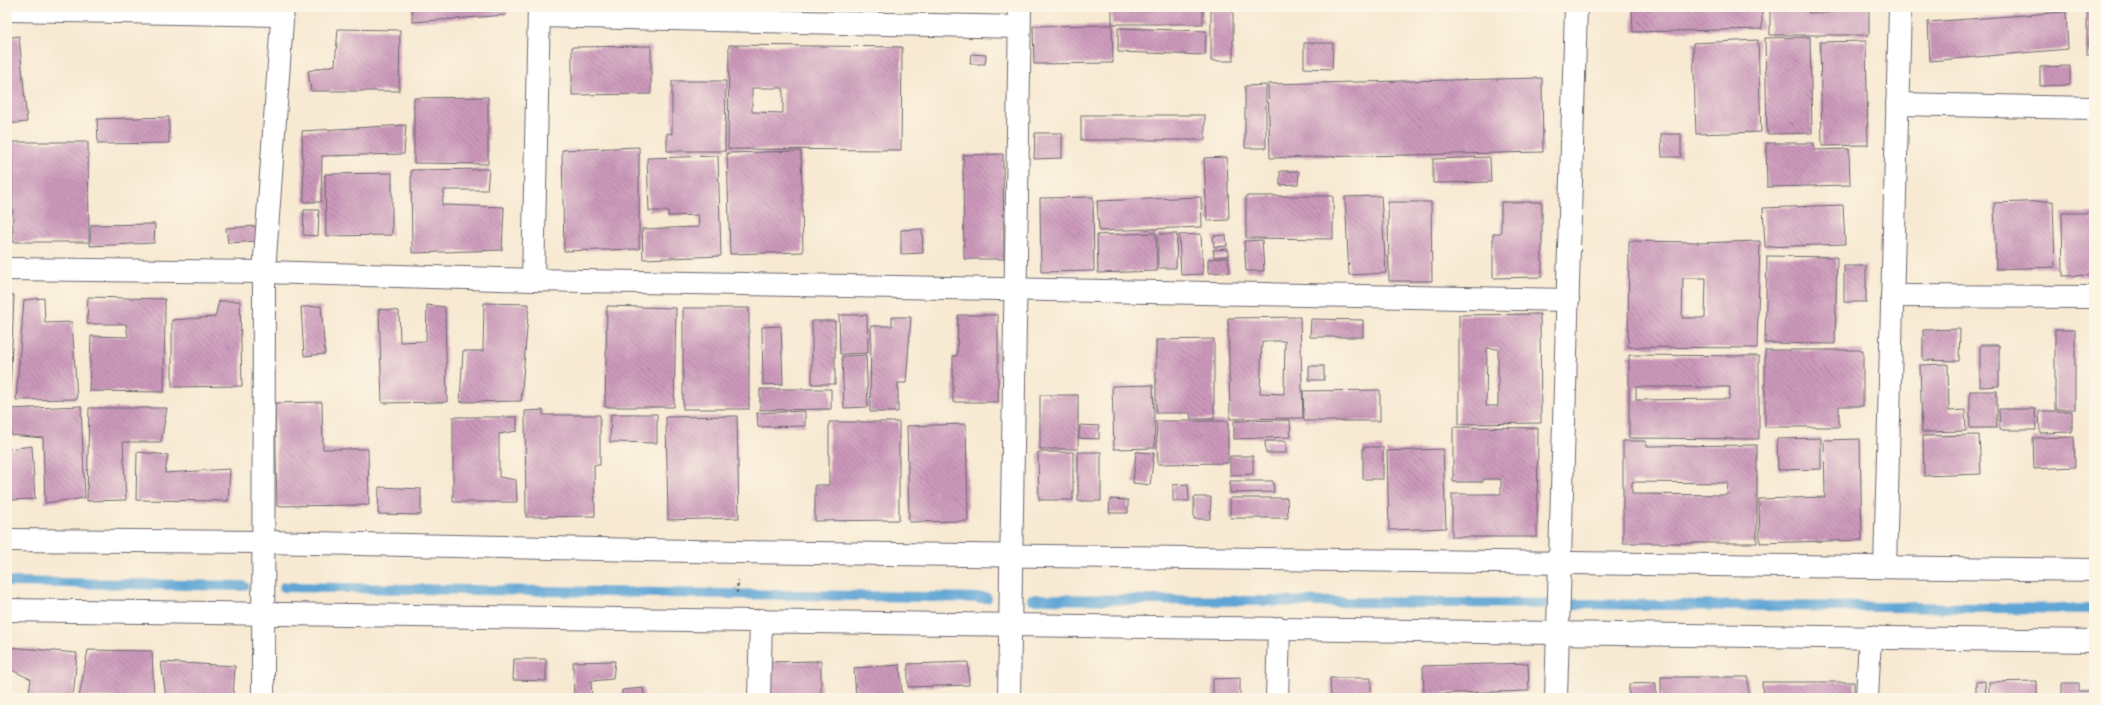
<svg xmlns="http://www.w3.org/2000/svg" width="2101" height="705" font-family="'Patrick Hand',sans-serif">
  <defs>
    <pattern id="building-back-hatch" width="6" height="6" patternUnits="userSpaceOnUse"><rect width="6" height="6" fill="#c9b"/><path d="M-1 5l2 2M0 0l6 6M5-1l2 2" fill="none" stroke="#a57c99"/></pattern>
  </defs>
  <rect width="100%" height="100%" fill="#fcf5e5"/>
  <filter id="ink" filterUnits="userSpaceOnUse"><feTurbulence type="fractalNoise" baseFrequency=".025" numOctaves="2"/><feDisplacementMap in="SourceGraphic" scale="8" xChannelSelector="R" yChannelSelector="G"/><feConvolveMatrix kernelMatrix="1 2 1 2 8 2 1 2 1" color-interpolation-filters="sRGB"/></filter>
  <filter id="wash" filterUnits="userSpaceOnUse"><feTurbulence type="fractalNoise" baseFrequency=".012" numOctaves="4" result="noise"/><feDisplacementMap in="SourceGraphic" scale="16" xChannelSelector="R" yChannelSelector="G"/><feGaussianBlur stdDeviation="0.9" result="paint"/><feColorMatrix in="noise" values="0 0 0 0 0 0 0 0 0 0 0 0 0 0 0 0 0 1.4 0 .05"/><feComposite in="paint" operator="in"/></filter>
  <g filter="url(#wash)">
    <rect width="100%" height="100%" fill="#f7e9d2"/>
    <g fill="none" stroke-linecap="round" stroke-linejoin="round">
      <g stroke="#5fa5d5" stroke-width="10">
        <polyline points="7,582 244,586"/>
        <polyline points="284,587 987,598"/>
        <polyline points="1032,599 2094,609"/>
      </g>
    </g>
    <g id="blocks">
      <g fill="url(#building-back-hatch)" fill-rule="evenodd">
        <polygon points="412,7 506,7 506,15 412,22"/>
        <rect x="1112" y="7" width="91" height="17"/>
        <rect x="1211" y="7" width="22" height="54"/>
        <polygon points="1632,7 1762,7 1762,29 1633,32"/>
        <polygon points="1770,7 1808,7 1808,13 1829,13 1829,7 1869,7 1869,35 1770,35"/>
        <rect x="2087" y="7" width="7" height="48"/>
        <polygon points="2066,12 2068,49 1930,61 1928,22"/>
        <polygon points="1112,25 1113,63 1034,64 1033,26"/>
        <polygon points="1118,28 1206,31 1205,55 1118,52"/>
        <polygon points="338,29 400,30 399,91 311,91 308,71 335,65"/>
        <polygon points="19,36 27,122 7,124 7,38"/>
        <polygon points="1810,37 1812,133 1767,134 1765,38"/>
        <polygon points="1758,40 1761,132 1696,134 1693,43"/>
        <polygon points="1866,41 1868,145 1822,146 1820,42"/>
        <polygon points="1304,43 1333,43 1332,69 1304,68"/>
        <path d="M729 45 902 47 901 150 728 149ZM752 88H783V113L752 112Z"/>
        <polygon points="651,46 651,94 572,95 572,47"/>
        <polygon points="971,54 986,55 985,64 970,64"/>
        <polygon points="2070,66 2070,85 2040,86 2040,67"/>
        <polygon points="1542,78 1543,152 1270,158 1268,84"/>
        <polygon points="672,81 726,81 725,151 667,151 667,133 672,134"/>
        <polygon points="1266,85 1266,148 1245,148 1245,86"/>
        <polygon points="488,97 488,164 414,163 414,98"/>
        <rect x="1081" y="115" width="124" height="25"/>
        <polygon points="169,117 169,143 98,144 97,119"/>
        <polygon points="406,125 404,154 322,156 321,202 304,202 302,131"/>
        <polygon points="1035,133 1062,133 1062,158 1034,159"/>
        <polygon points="1661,134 1681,134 1681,157 1662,157"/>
        <polygon points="11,141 8,183 7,183 7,142"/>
        <polygon points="12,142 88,142 89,242 13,242"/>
        <polygon points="1766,143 1814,143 1814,150 1849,149 1850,185 1767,187"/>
        <polygon points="639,147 639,249 564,251 562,150"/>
        <polygon points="801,151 803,252 730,254 727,153"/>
        <polygon points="1003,154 1004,259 964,259 963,155"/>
        <polygon points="718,156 721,256 643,259 642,229 699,227 698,215 668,216 668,211 649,211 647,158"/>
        <polygon points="1227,157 1229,220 1207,221 1204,158"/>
        <polygon points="1490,157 1491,182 1433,183 1433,159"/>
        <polygon points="489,169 487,190 444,190 442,205 504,207 502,250 412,253 411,170"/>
        <polygon points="1280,171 1299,171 1298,184 1280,185"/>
        <polygon points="392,173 392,235 326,236 325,174"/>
        <polygon points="1246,196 1333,196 1333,239 1246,238"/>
        <polygon points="1381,196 1386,273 1349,275 1345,197"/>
        <polygon points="1093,197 1094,271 1041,272 1040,198"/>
        <polygon points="1201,197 1202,227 1099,231 1097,201"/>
        <polygon points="2053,201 2055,267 1996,269 1994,203"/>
        <polygon points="1388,202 1431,202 1432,281 1389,281"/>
        <polygon points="1501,202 1542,202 1542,277 1493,278 1493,234 1501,233"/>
        <polygon points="1843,205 1845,244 1765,247 1763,208"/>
        <polygon points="304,210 319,210 318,236 303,235"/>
        <polygon points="2062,213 2094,213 2094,275 2063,276"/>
        <polygon points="155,224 154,243 90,246 91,225"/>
        <polygon points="258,226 259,241 228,243 226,228"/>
        <polygon points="922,229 923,253 901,254 901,230"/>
        <polygon points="1156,233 1157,271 1098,273 1097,235"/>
        <polygon points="1158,234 1177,234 1176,268 1158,268"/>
        <polygon points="1201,234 1203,274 1181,275 1179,235"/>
        <polygon points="1226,235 1227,246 1214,247 1213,236"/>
        <polygon points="1262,240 1264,271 1246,271 1244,241"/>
        <path d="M1629 241 1698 242 1697 243 1760 241 1757 348 1628 347ZM1683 278H1706L1705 318H1682Z"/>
        <polygon points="1228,249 1228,256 1214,257 1213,250"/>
        <polygon points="1767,256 1837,257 1835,344 1765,343"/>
        <polygon points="1228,258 1230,272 1208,273 1208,259"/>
        <rect x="1844" y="266" width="22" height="36"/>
        <polygon points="7,295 14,295 10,393 7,393"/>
        <polygon points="88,297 165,299 164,392 89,391 91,336 128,337 126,324 87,324"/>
        <polygon points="44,298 45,323 72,322 77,399 16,400 24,300"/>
        <polygon points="219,301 240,301 242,386 172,387 172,320 215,317"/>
        <polygon points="484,303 529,304 521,401 460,402 463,351 483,351"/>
        <polygon points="427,305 445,307 447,402 382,403 379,309 399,311 400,342 426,341"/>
        <polygon points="321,306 325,354 304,356 301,307"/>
        <polygon points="607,306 676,308 674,407 605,407"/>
        <rect x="683" y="308" width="66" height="101"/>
        <path d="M1540 314 1541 423 1459 424V315ZM1487 348 1498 349V406H1486Z"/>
        <polygon points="839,315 867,315 868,353 840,354"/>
        <polygon points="958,315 998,315 998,402 953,402 953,356 957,356"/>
        <polygon points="892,317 911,317 906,383 898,383 898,412 870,412 871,326 892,326"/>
        <path d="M1300 317 1303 418 1230 419 1228 318ZM1262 341H1285L1284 394 1260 393Z"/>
        <polygon points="1311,319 1363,320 1363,337 1310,337"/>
        <rect x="812" y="321" width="23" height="63"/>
        <polygon points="781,326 783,384 763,385 762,327"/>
        <polygon points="1960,329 1959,361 1923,360 1923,330"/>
        <rect x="2055" y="330" width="20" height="79"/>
        <polygon points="1214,339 1214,419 1191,419 1190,413 1156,413 1156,340"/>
        <polygon points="1980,345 1999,345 1999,386 1980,387"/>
        <polygon points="1765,350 1863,350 1863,406 1839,406 1839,427 1765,427"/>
        <polygon points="866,355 868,407 844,408 842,356"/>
        <path d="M1629 355 1759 356V439L1629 438ZM1636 387H1730L1729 399 1636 400Z"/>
        <polygon points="1948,364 1949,411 1965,410 1966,431 1922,432 1920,365"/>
        <rect x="1309" y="366" width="15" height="14"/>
        <polygon points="1153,385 1155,448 1114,449 1112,386"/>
        <polygon points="760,389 831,389 831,409 760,410"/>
        <polygon points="1380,390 1380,421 1304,421 1303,391"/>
        <rect x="1970" y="391" width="27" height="37"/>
        <rect x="1040" y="395" width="38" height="54"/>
        <polygon points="322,402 323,449 368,449 369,505 277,506 275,403"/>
        <polygon points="81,406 85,498 45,503 43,438 11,435 9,409"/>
        <polygon points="89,408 167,408 161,442 123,442 126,500 87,501"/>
        <polygon points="1999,409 2035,409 2036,430 2000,430"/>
        <polygon points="543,410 543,415 600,415 600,465 594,465 595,516 526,517 525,411"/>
        <polygon points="805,411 805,426 758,427 757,413"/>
        <polygon points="2039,411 2072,411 2072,432 2040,433"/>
        <polygon points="611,414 657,414 657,443 610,442"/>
        <polygon points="737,416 739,518 668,520 666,417"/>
        <polygon points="453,417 517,417 517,431 499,434 499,477 516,480 517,502 453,502"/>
        <polygon points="1290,420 1291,437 1234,439 1234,421"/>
        <polygon points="1156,421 1228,421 1228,463 1158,464"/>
        <polygon points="829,422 899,422 899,520 815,521 815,485 829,485"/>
        <polygon points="966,424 968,521 909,522 907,426"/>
        <polygon points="1080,425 1099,426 1099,439 1079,438"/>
        <polygon points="1453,427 1538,428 1537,537 1452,537 1452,494 1501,494 1501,479 1483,479 1483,482 1453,482"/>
        <polygon points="1979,435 1981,474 1924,476 1923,436"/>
        <polygon points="2074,437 2075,467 2034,469 2033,438"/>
        <polygon points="1821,438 1821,469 1778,470 1777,439"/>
        <polygon points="1860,439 1862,540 1760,543 1759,499 1825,497 1824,440"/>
        <polygon points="1265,441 1286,441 1286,453 1266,453"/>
        <path d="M1623 441H1646V446L1757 445V543H1623ZM1632 482 1728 483 1727 495 1632 494Z"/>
        <polygon points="32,446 35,499 10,500 8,449"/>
        <rect x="1363" y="447" width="20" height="32"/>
        <polygon points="1443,449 1446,528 1389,530 1387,451"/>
        <polygon points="137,452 168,455 165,473 230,469 228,501 136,500"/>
        <polygon points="1038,452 1073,452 1073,500 1039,500"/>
        <rect x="1078" y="452" width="23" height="49"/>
        <polygon points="1136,452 1154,453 1150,485 1133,483"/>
        <polygon points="1230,456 1253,456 1253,474 1230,475"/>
        <polygon points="1230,481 1273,481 1274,492 1230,493"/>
        <polygon points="1188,484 1189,501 1173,501 1173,485"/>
        <polygon points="379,487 421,489 421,515 378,514"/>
        <polygon points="1194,497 1211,497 1210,519 1194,519"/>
        <polygon points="1230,498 1287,498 1288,518 1230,518"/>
        <polygon points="1110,499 1128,500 1128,513 1109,513"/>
        <polygon points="9,647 77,653 73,698 28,698 31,679 7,668"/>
        <polygon points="88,650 152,651 154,698 79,697"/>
        <polygon points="514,659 546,659 546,681 513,680"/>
        <polygon points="615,661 613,679 591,681 592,698 574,698 573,662"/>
        <polygon points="821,661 821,698 769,698 768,662"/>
        <polygon points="161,662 235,666 233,698 166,697"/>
        <polygon points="968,662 969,685 908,687 908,664"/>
        <polygon points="1528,663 1529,691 1424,694 1423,666"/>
        <polygon points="900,665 902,698 856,698 854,668"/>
        <rect x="1661" y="677" width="87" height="21"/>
        <polygon points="1240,678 1240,698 1213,698 1213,679"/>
        <polygon points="1330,678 1371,678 1371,698 1331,698"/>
        <polygon points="1985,681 1986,698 1962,698 1976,696 1976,682"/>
        <polygon points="2037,681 2037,698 1989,698 1989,682"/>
        <polygon points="1762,682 1854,682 1854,698 1763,698"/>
        <polygon points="1656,683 1656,698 1629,698 1629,684"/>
        <polygon points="2062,683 2079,683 2079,691 2094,691 2094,698 2062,698"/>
        <polygon points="643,688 645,698 622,698 622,690"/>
      </g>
    </g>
  </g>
  <g filter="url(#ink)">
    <use href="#blocks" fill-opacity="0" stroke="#6d6870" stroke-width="1"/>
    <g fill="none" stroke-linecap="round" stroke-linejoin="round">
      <g stroke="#6d6870" stroke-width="24">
        <g id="street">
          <polyline points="7,10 282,15"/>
          <polyline points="539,16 1019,27"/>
          <polyline points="1897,104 2094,108"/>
          <polyline points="7,269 264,272 533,280 1568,300"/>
          <polyline points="533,280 539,7"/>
          <polyline points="1892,296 2094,297"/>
          <polyline points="7,540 264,542 738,552 2094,570"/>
          <polyline points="1885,567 1900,7"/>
          <polyline points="7,610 2094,641"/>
          <polyline points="263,698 264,272 283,7"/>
          <polyline points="759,698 761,620"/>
          <polyline points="1009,698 1020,7"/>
          <polyline points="1277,698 1279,628"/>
          <polyline points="1556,698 1576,7"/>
          <polyline points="1867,698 1870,637"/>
        </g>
      </g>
      <polyline stroke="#6d6870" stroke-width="2.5" stroke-dasharray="3 3" stroke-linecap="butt" points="737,593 738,580"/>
      <use href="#street" stroke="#fff" stroke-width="22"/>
    </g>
  </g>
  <rect width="2101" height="705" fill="none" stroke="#fcf5e5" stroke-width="24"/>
</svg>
